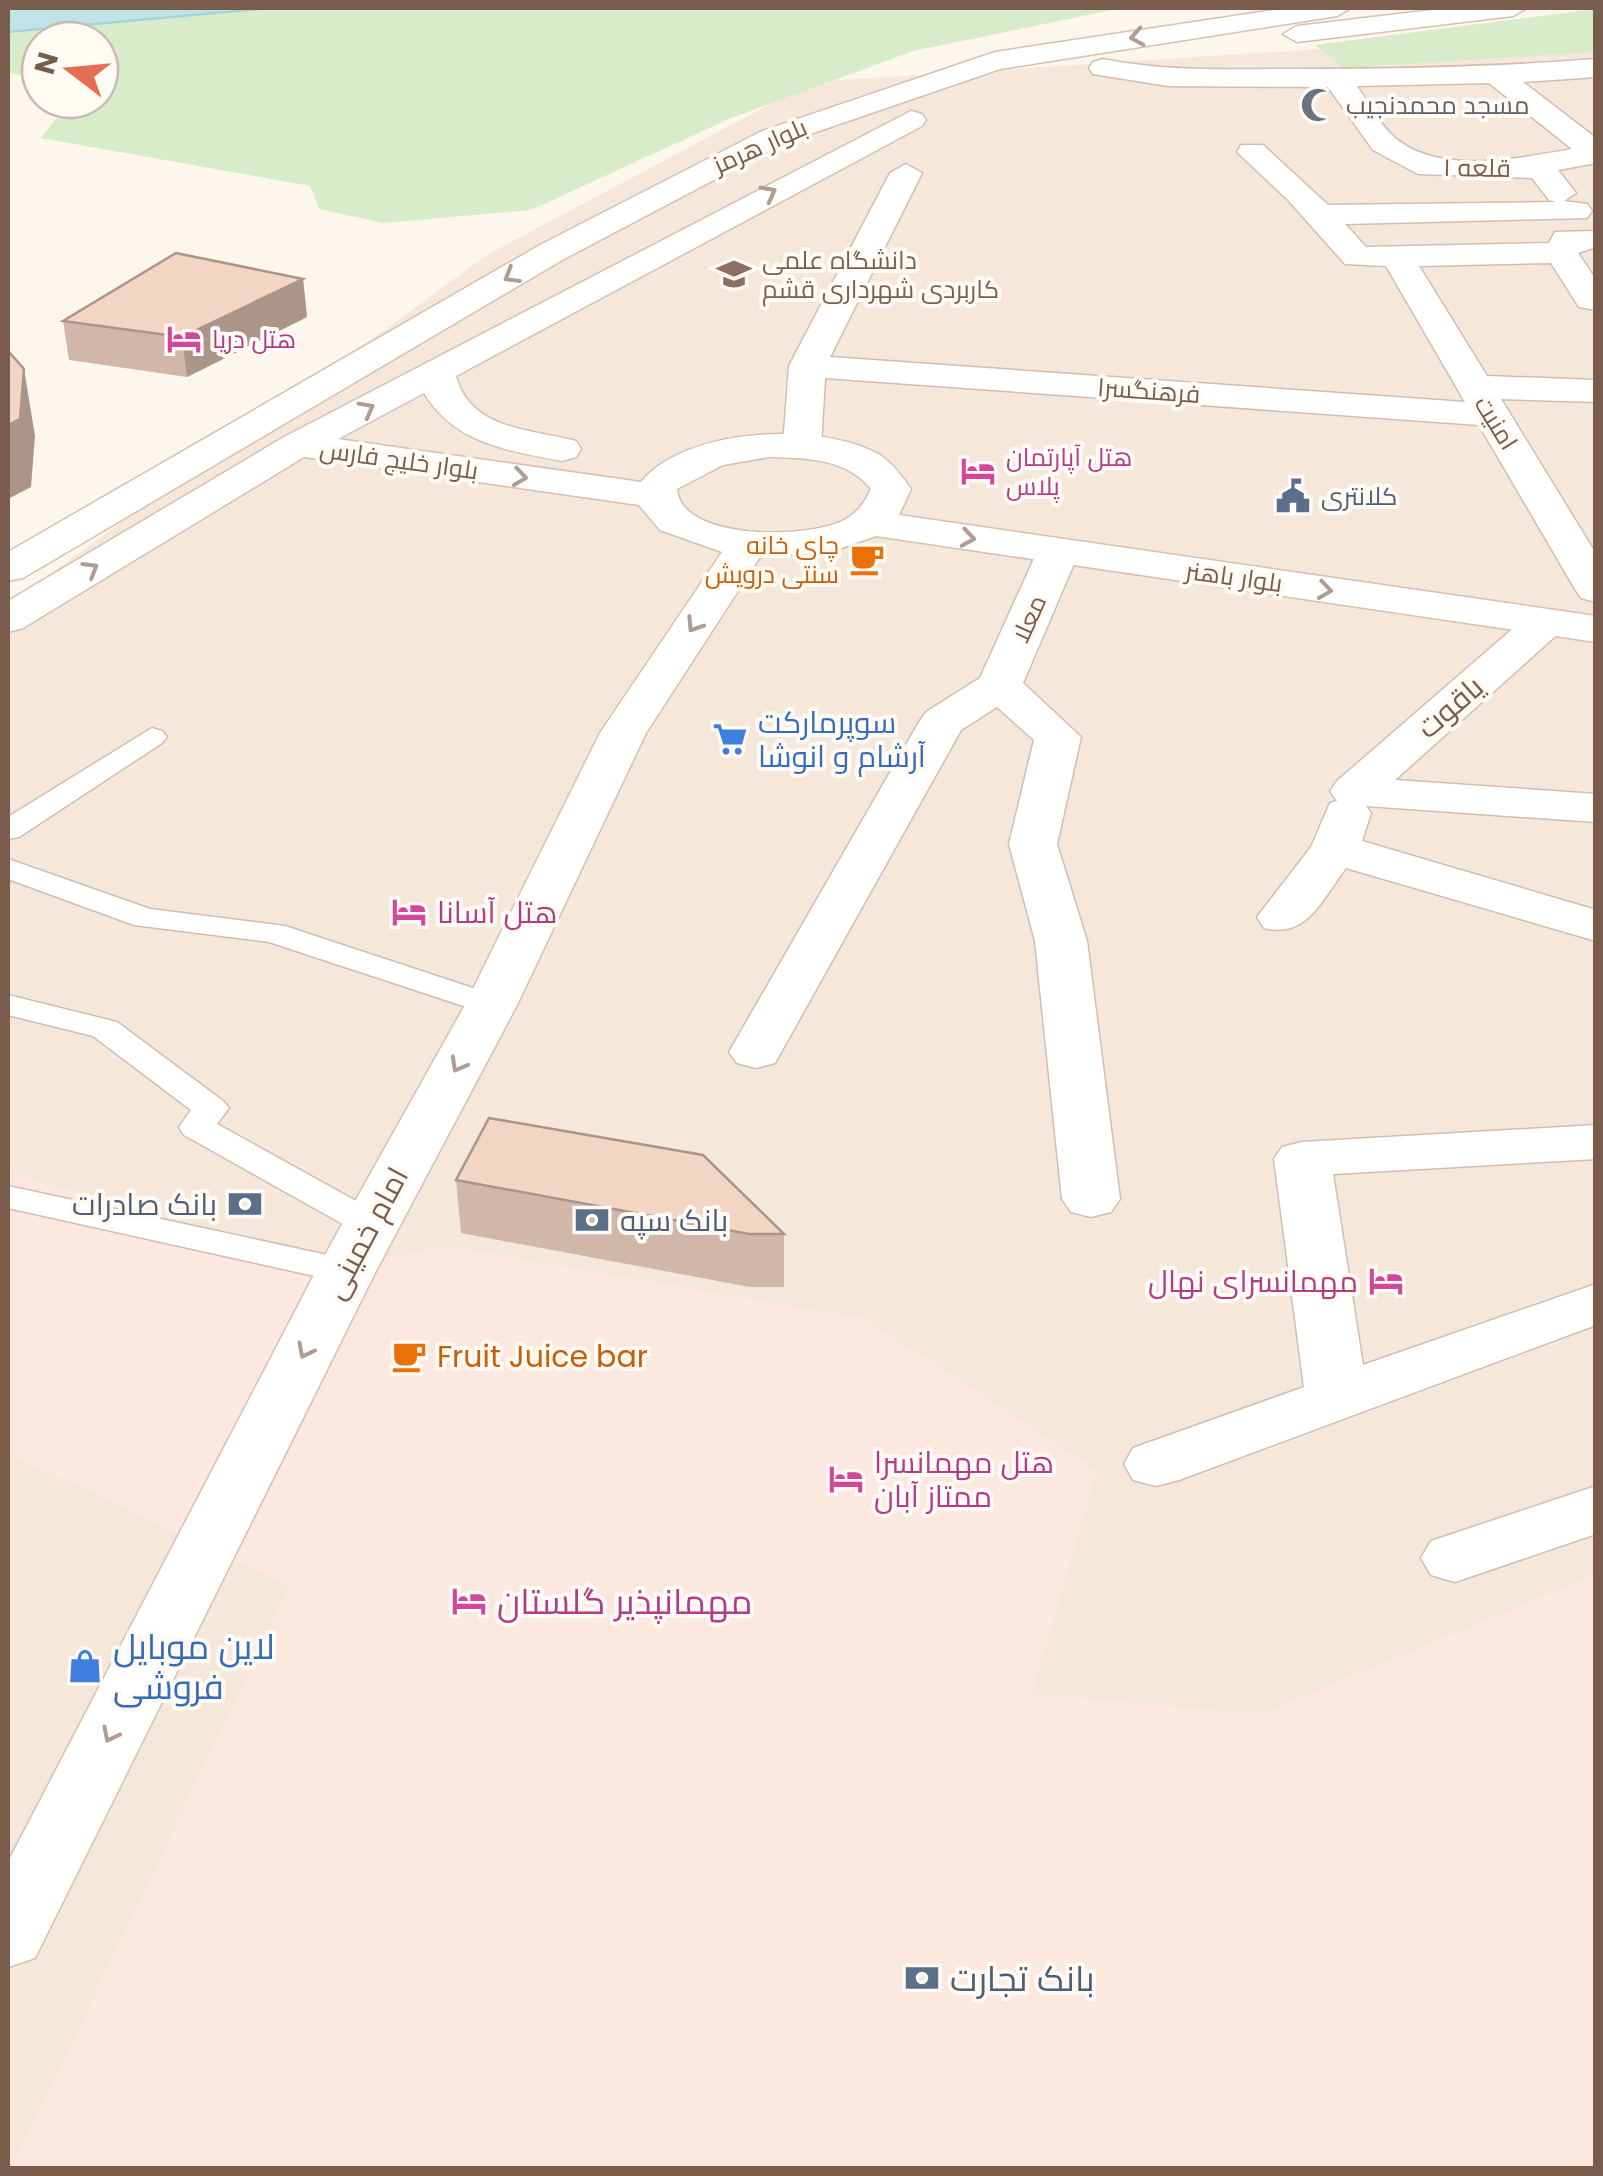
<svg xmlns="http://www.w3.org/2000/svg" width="1603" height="2176" font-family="Poppins,Cairo,sans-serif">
  <rect width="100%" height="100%" fill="#fdf6ec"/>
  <polygon fill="#f5e8da" points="1595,31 1595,2168 8,2168 8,605 487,255 812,82"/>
  <polygon fill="#fde8e0" points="8,1172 332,1268 448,1246 865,1319 1097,1470 1032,1694 1260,1714 1595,1575 1595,2168 12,2168 290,1586 8,1453"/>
  <g fill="#d8ecc9">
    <polygon points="269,8 1122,8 913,51 729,119 531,210 383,223 319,209 310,186 41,138 70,100 100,100 100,40 40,40 40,81 8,72 8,32"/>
    <polygon points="1595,9 1595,52 1343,68 1315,45"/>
  </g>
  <polygon fill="#bfe3e8" stroke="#a5d3da" stroke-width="2.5" points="8,8 269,8 8,32"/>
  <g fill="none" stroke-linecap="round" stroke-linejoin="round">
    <g stroke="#d1beb0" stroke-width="3">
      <g id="lane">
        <polygon points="152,728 162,731 167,737 162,743 19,837 8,839 8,817"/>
        <polygon points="8,859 150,909 285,926 503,998 508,1005 503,1012 491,1015 269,942 134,925 8,879"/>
        <polygon points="8,995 117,1022 223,1101 229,1108 217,1124 383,1216 389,1224 383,1232 357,1232 184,1135 179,1127 191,1110 93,1036 8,1015"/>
        <polygon points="8,1186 346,1259 359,1262 365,1271 359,1280 346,1283 8,1208"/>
      </g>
    </g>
    <g stroke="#d1beb0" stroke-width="3">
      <g id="street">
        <path d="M1103 59C1167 72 1231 69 1295 69 1395 69 1495 67 1596 59V77L1523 82 1596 138V163L1558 170 1576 193 1564 201 1587 204 1592 211 1587 218 1345 224 1366 247 1549 243 1555 232 1596 231V247L1578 253 1596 280V310L1579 307 1551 263 1419 266 1487 376 1596 380V402L1501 399 1596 554V602L1581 598 1575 589 1479 425 825 378 821 446 816 454H788L783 446 789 366 890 173 906 164 922 173 830 357 1465 402 1386 266 1345 264 1288 200 1237 152 1241 145H1263L1328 205 1556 202 1549 200 1532 178 1418 174 1373 150 1328 87 1168 86 1093 74 1089 68 1093 62ZM1489 83 1572 149C1519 158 1441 176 1395 138 1380 125 1368 102 1357 86Z"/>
        <polygon points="1058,540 1073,543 1079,552 1023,683 1081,737 1057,844 1087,941 1120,1199 1111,1212 1091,1217 1071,1212 1062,1199 1035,941 1009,844 1034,740 997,707 961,730 775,1063 756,1068 737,1063 729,1052 919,722 926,712 980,678 1037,552 1043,543"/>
        <path d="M1546 609 1561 613 1567 622 1561 631 1395 780 1596 794V822L1366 806 1371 813 1362 841 1596 910V941L1346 868C1322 899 1308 939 1264 928L1257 917 1311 847 1330 803 1337 801 1330 791 1337 781 1531 613Z"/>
        <polygon points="1596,1125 1596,1159 1333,1174 1363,1365 1596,1284 1596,1325 1179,1480 1156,1486 1133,1480 1124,1464 1133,1448 1304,1387 1274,1159 1282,1147 1302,1142"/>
        <polygon points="1596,1486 1596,1534 1455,1582 1431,1575 1421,1558 1431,1541"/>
      </g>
    </g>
    <g stroke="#d6c0b0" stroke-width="3">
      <g id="secondary">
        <polygon points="1287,8 1351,8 1337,16 1000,69 784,143 564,259 23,578 8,581 8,552 540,245 762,131 995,52"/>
        <polygon points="1449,8 1527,8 1513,16 1297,42 1283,34 1297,26"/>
        <path d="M911 111 922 114 926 120 922 126 456 376C470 430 530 429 576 441L581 449 576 457 562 461C507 450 455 444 424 393L338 439 641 482C685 427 822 421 880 455 893 464 902 476 911 489L899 515 1596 616V642L876 536 830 552 760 557 646 733 517 1005 376 1271 35 1958 8 1967V1862L316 1271 465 1005 600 733 722 552 660 530 639 505 304 457 23 628 8 632V601L284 437ZM769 457C806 458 846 458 871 489 865 502 859 511 846 519 812 539 681 542 677 489L723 465Z"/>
      </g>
    </g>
    <use href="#lane" fill="#fff" fill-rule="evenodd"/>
    <use href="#street" fill="#fff" fill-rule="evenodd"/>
    <use href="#secondary" fill="#fff" fill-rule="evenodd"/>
  </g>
  <g fill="#d1b7a8">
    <polygon points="303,279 307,317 187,377 69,360 63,321"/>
    <polygon points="456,1180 784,1234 784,1287 750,1287 461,1233"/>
  </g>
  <g fill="#aa9588">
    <polygon points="303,279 307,317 187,377 182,337"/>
    <polygon points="24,369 35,436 31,487 8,499 8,425"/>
  </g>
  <g fill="#f3d5c3" stroke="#aa9588" stroke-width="2.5">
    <polygon points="176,253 303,279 182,337 63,321"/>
    <polygon points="8,351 24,369 20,419 8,425"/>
    <polygon points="489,1118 703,1155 784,1234 749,1234 456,1180"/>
  </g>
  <defs><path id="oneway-chevron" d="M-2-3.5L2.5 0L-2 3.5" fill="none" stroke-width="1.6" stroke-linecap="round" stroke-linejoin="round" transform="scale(2.5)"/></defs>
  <g stroke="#af9d94">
    <use href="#oneway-chevron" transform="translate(1137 37) rotate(170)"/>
    <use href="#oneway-chevron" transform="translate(769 193) rotate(-28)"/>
    <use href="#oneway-chevron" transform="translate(511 276) rotate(149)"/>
    <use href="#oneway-chevron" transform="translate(367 409) rotate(-28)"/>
    <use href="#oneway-chevron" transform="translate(520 477) rotate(8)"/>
    <use href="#oneway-chevron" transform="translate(968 538) rotate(9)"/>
    <use href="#oneway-chevron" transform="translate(91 569) rotate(-31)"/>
    <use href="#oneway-chevron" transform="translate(1325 590) rotate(8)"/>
    <use href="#oneway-chevron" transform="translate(694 625) rotate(123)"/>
    <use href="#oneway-chevron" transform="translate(458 1065) rotate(119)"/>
    <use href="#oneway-chevron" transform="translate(305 1351) rotate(117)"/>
    <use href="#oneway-chevron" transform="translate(110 1735) rotate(117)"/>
  </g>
  <defs>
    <g id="mosque-bare" transform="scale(2.7)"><path d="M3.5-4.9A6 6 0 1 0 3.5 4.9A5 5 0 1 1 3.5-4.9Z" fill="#6b7280" stroke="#fffaf3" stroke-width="2.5" paint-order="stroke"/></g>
    <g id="university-bare" transform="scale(2.7)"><path d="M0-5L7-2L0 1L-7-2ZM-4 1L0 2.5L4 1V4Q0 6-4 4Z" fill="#8d6e63" stroke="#fffaf3" stroke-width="2.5" paint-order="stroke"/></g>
    <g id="hotel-bare" transform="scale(2.7)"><path d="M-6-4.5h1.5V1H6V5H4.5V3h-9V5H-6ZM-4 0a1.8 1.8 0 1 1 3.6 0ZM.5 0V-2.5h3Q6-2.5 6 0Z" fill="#d1479c" stroke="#fffaf3" stroke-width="2.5" paint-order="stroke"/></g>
    <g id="civic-bare" transform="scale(2.7)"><path d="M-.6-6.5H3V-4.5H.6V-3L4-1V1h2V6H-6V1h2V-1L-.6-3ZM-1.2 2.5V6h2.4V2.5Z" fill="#5c6f8a" stroke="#fffaf3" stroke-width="2.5" paint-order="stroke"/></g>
    <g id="cafe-bare" transform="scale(2.7)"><path d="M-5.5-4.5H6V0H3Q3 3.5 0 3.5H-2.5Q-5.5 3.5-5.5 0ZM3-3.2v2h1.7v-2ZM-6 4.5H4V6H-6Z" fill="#e8710a" stroke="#fffaf3" stroke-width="2.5" paint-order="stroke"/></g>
    <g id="supermarket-bare" transform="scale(2.7)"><path d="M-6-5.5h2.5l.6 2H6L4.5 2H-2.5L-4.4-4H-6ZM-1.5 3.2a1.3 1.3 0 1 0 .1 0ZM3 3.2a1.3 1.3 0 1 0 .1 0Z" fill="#3f7fe0" stroke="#fffaf3" stroke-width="2.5" paint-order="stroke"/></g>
    <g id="bank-bare" transform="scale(2.7)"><path d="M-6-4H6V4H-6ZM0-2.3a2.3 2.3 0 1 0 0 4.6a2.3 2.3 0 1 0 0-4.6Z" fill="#5c6f8a" stroke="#fffaf3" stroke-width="2.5" paint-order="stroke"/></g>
    <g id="shop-bare" transform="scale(2.7)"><path d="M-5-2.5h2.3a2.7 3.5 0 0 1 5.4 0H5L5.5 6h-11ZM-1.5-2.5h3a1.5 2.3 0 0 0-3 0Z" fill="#3f7fe0" stroke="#fffaf3" stroke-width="2.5" paint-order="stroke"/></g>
  </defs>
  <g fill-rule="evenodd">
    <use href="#mosque-bare" x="1318" y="105"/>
    <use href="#university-bare" x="734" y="274"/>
    <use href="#hotel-bare" x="184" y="339"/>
    <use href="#hotel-bare" x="978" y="471"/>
    <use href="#civic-bare" x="1293" y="496"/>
    <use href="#cafe-bare" x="867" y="559"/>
    <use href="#supermarket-bare" x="730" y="739"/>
    <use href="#hotel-bare" x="409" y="912"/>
    <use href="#bank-bare" x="245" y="1204"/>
    <use href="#bank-bare" x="592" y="1220"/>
    <use href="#hotel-bare" x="1386" y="1281"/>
    <use href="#cafe-bare" x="409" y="1356"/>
    <use href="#hotel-bare" x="846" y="1479"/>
    <use href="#hotel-bare" x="469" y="1601"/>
    <use href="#shop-bare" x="85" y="1666"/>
    <use href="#bank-bare" x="922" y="1978"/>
  </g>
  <g text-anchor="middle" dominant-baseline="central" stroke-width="8" stroke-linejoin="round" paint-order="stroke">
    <g font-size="25" fill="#5b616d" stroke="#fffaf3" text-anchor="start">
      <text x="1346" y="105">مسجد محمدنجیب</text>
    </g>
    <g font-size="25" fill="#7a5c4d" stroke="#fffaf3">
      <text transform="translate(760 146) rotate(-24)">بلوار هرمز</text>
      <text transform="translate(1477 168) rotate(1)">قلعه ۱</text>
      <text transform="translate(1149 391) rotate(4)">فرهنگسرا</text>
      <text transform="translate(1496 423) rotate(58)">امنیت</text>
      <text transform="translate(399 460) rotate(8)">بلوار خلیج فارس</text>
      <text transform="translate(1234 577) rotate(8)">بلوار باهنر</text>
      <text transform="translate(1029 619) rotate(-66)">معلا</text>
    </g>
    <g font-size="25" fill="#785e54" stroke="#fffaf3" text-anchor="start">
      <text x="762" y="260">دانشگاه علمی<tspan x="762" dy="29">کاربردی شهرداری قشم</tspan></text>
    </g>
    <g font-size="25" fill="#b23c85" stroke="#fffaf3" text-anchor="start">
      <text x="212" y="339">هتل دریا</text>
      <text x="1006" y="457">هتل آپارتمان<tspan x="1006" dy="29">پلاس</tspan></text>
    </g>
    <g font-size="25" fill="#4e5e75" stroke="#fffaf3" text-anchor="start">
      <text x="1321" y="496">کلانتری</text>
    </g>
    <g font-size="25" fill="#c56008" stroke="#fffaf3" text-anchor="end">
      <text x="839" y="545">چای خانه<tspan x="839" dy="29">سنتی درویش</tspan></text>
    </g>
    <g font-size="30" fill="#7a5c4d" stroke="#fffaf3">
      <text transform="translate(1450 707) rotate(-41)">یاقوت</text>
      <text transform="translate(366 1233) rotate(-62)">امام خمینی</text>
    </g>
    <g font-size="30" fill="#366cbe" stroke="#fffaf3" text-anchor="start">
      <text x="758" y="722">سوپرمارکت<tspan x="758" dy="34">آرشام و انوشا</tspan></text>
    </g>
    <g font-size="30" fill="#b23c85" stroke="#fffaf3" text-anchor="start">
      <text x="437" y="912">هتل آسانا</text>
      <text x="1358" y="1281" text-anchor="end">مهمانسرای نهال</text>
      <text x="874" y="1462">هتل مهمانسرا<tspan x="874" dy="34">ممتاز آبان</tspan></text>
    </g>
    <g font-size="30" fill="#4e5e75" stroke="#fffaf3" text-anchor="end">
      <text x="217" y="1204">بانک صادرات</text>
      <text x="620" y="1220" text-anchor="start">بانک سپه</text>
    </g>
    <g font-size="30" fill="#c56008" stroke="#fffaf3" text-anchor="start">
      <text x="437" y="1356">Fruit Juice bar</text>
    </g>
    <g font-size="35" fill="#b23c85" stroke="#fffaf3" text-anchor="start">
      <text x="497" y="1601">مهمانپذیر گلستان</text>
    </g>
    <g font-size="35" fill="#366cbe" stroke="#fffaf3" text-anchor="start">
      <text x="113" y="1646">لاین موبایل<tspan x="113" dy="40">فروشی</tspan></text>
    </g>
    <g font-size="35" fill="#4e5e75" stroke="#fffaf3" text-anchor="start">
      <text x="950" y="1978">بانک تجارت</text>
    </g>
  </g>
  <rect width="1603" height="2176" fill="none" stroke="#7a5c4d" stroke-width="20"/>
  <g transform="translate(70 70) rotate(286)"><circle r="48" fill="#fffaf3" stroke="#cabbb1" stroke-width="2.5"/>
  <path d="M0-8L18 38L0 25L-18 38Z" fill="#e76f51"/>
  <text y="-15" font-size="28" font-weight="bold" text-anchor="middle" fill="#7a5c4d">N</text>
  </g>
</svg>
